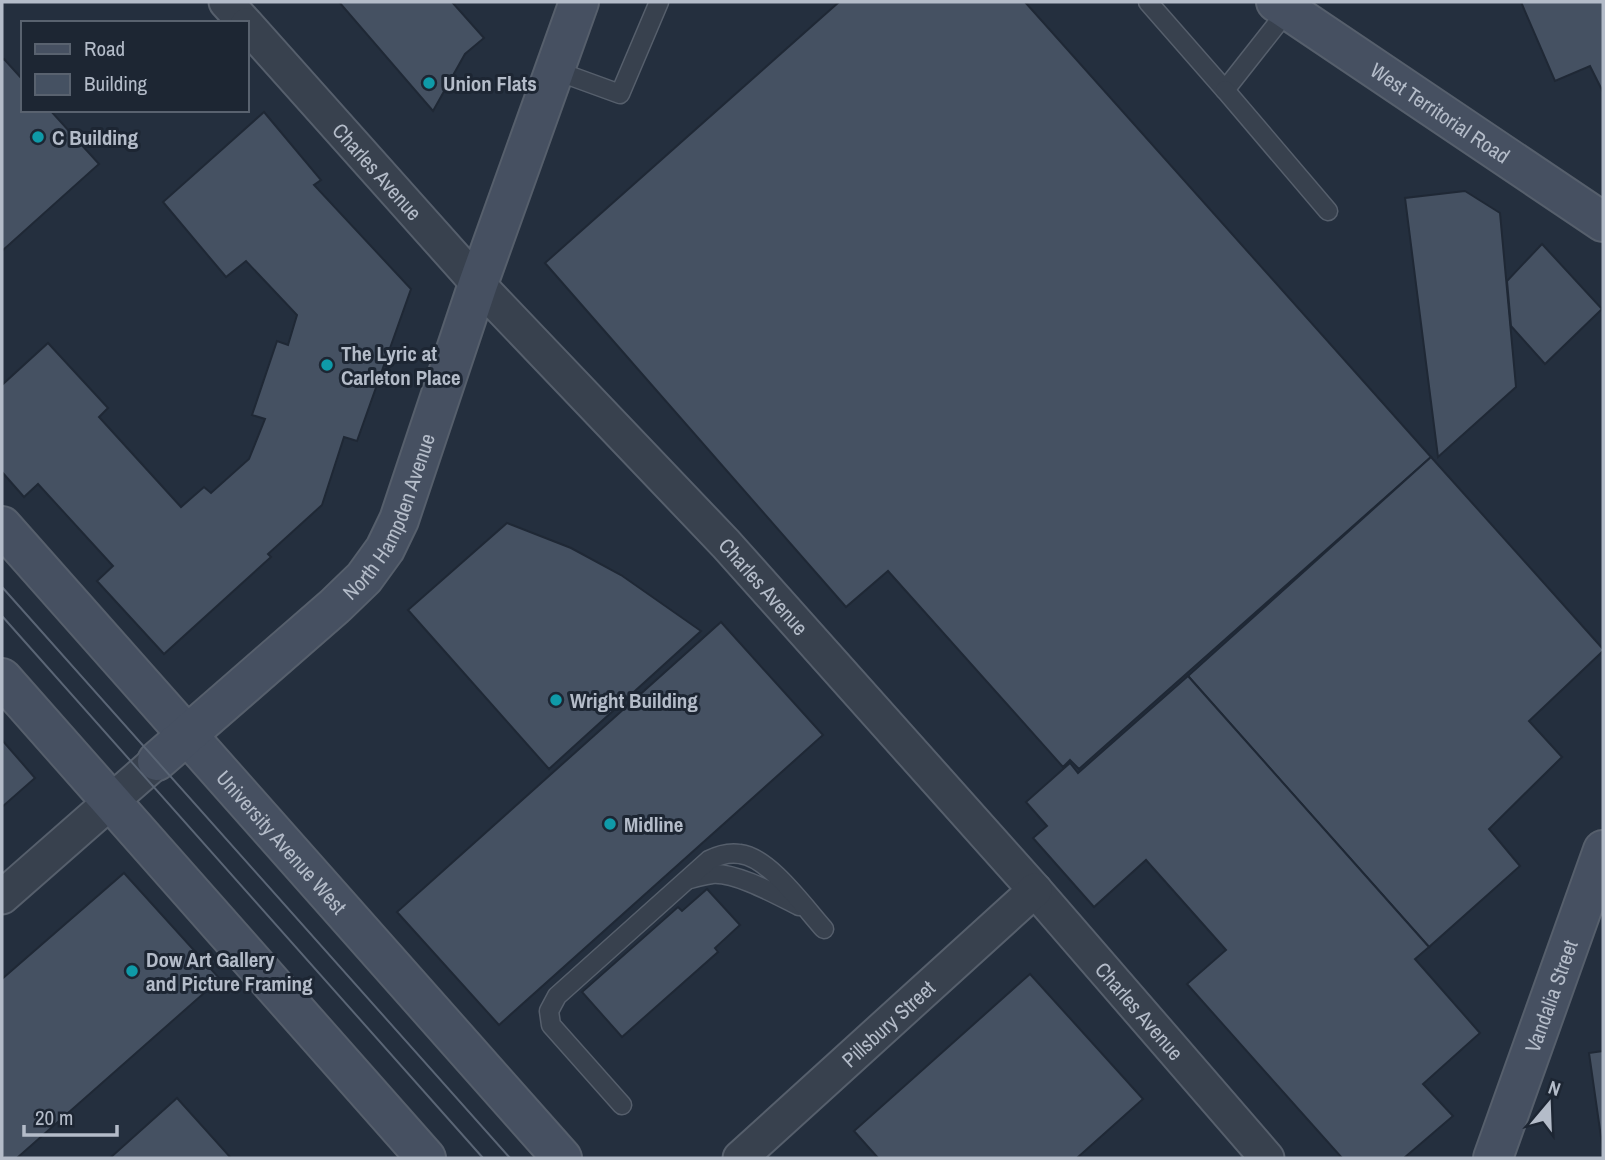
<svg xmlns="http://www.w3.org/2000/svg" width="1605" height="1160" font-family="'Archivo Narrow',sans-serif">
  <rect width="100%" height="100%" fill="#242f3e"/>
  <g fill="#455162" stroke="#1f2835" stroke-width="2">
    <polygon points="339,2 452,2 484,38 465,54 433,111"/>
    <polygon points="839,2 1025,2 1431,457 1079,769 1070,760 1063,767 888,571 846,607 545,263"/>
    <polygon points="1521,2 1603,2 1603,92 1590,66 1555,81"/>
    <polygon points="4,59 23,80 23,110 50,110 99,164 2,251 2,60"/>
    <polygon points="264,112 321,180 314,185 411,289 357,441 344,437 322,505 268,554 271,557 164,654 97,581 113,566 38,484 24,497 2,472 2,385 48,343 108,408 99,417 181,507 204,487 211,493 249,459 265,419 252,415 277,341 288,345 297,315 246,261 226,277 163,202"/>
    <polygon points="1465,191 1500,213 1516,387 1438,457 1405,198"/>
    <polygon points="1542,244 1602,309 1545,364 1511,326 1507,281"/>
    <polygon points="1431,457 1603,649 1603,651 1529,721 1562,757 1489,829 1520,866 1429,947 1188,676"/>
    <polygon points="507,523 571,548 621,575 701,631 549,769 408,610"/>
    <polygon points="721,622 823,735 499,1025 397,912"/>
    <polygon points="1188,676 1429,947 1415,959 1480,1033 1423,1084 1453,1116 1404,1158 1342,1158 1187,984 1226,950 1146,860 1094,907 1033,838 1047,826 1026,802 1070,763 1078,773"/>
    <polygon points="2,740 35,778 2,807"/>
    <polygon points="124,873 220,979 17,1158 4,1158 2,1156 2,979"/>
    <polygon points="707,889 740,925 715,948 718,952 622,1037 582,992 678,907 682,911"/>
    <polygon points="1030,974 1143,1099 1077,1158 878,1158 854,1131"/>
    <polygon points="1603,1051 1603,1151 1589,1053"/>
    <polygon points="177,1098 231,1158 110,1158"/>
  </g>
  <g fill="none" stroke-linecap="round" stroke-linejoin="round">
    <g stroke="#565f6c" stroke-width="21">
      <g id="lane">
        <polyline points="1148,2 1225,90 1288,10"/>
        <polyline points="554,70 620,94 659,2"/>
        <polyline points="1225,90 1328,211"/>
        <path d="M690 879C697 877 705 875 712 874 736 872 777 895 799 906"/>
        <path d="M622 1105 551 1025 549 1011 557 996 709 860C719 855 728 852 740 854 769 857 805 908 824 929"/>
      </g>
    </g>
    <g stroke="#565f6c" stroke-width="37">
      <g id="street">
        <polyline points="226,2 245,23"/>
        <path id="s1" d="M247 25 478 284 726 544 1035 890 1267 1158"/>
        <polyline points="2,897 157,761"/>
        <path id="s2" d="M740 1158 1035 890"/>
      </g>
    </g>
    <g stroke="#565f6c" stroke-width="42">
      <g id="secondary">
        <path id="s3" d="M1276 2 1603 222"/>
        <path id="s4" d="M2 526 562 1158"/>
        <polyline points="2,678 426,1158"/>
        <path id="s5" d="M157 761 335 606 364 578 385 549 399 520 478 284 579 2"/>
        <path id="s6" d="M1493 1158 1603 850"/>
      </g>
    </g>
    <use href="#lane" stroke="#38414e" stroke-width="18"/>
    <use href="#street" stroke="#38414e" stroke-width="33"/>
    <use href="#secondary" stroke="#465061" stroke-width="38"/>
    <g stroke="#5a6575" stroke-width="2">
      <polyline points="2,587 510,1158"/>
      <polyline points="2,616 483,1158"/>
    </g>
  </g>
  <g fill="#0f9aa8" stroke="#1d2633" stroke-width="2.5">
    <circle cx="429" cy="83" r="7"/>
    <circle cx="38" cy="137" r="7"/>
    <circle cx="327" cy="365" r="7"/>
    <circle cx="556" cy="700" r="7"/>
    <circle cx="610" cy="824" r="7"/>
    <circle cx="132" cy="971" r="7"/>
  </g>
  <g text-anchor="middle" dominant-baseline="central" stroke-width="6" stroke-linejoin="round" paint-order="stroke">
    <g font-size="21" font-weight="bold" fill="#b4bcc9" stroke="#1d2633" text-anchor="start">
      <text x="443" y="83">Union Flats</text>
      <text x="52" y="137">C Building</text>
      <text x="341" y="353">The Lyric at<tspan x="341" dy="24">Carleton Place</tspan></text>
      <text x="570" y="700">Wright Building</text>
      <text x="624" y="824">Midline</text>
      <text x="146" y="959">Dow Art Gallery<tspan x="146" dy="24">and Picture Framing</tspan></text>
    </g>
    <g font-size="21" fill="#b4bcc9" stroke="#1d2633">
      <text stroke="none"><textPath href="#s3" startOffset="198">West Territorial Road</textPath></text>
      <text stroke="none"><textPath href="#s1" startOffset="196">Charles Avenue</textPath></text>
      <text stroke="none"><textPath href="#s5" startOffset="343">North Hampden Avenue</textPath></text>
      <text stroke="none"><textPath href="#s1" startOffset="763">Charles Avenue</textPath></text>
      <text stroke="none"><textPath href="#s4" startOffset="422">University Avenue West</textPath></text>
      <text stroke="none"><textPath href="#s6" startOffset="172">Vandalia Street</textPath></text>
      <text stroke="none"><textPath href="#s1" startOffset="1330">Charles Avenue</textPath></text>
      <text stroke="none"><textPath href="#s2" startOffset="200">Pillsbury Street</textPath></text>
    </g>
  </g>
  <rect width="1605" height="1160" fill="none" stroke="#b4bcc9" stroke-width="7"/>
  <rect x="21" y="21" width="228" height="91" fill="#1d2633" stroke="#59626f" stroke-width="2"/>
  <rect x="35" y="44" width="35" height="10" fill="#465061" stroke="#59626f" stroke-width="2"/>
  <text x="84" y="56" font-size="21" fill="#b4bcc9">Road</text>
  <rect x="35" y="74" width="35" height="21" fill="#455162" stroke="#59626f" stroke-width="2"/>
  <text x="84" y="91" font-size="21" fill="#b4bcc9">Building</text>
  <g transform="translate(1549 1104) rotate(19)" stroke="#1d2633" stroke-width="5" paint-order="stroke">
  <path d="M0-5L12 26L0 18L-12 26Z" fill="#b4bcc9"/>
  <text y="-10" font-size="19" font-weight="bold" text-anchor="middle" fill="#b4bcc9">N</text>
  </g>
  <path d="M24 1125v10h93v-10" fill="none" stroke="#b4bcc9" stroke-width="3.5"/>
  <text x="35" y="1125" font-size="21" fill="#b4bcc9" stroke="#1d2633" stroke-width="5" paint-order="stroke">20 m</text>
</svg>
